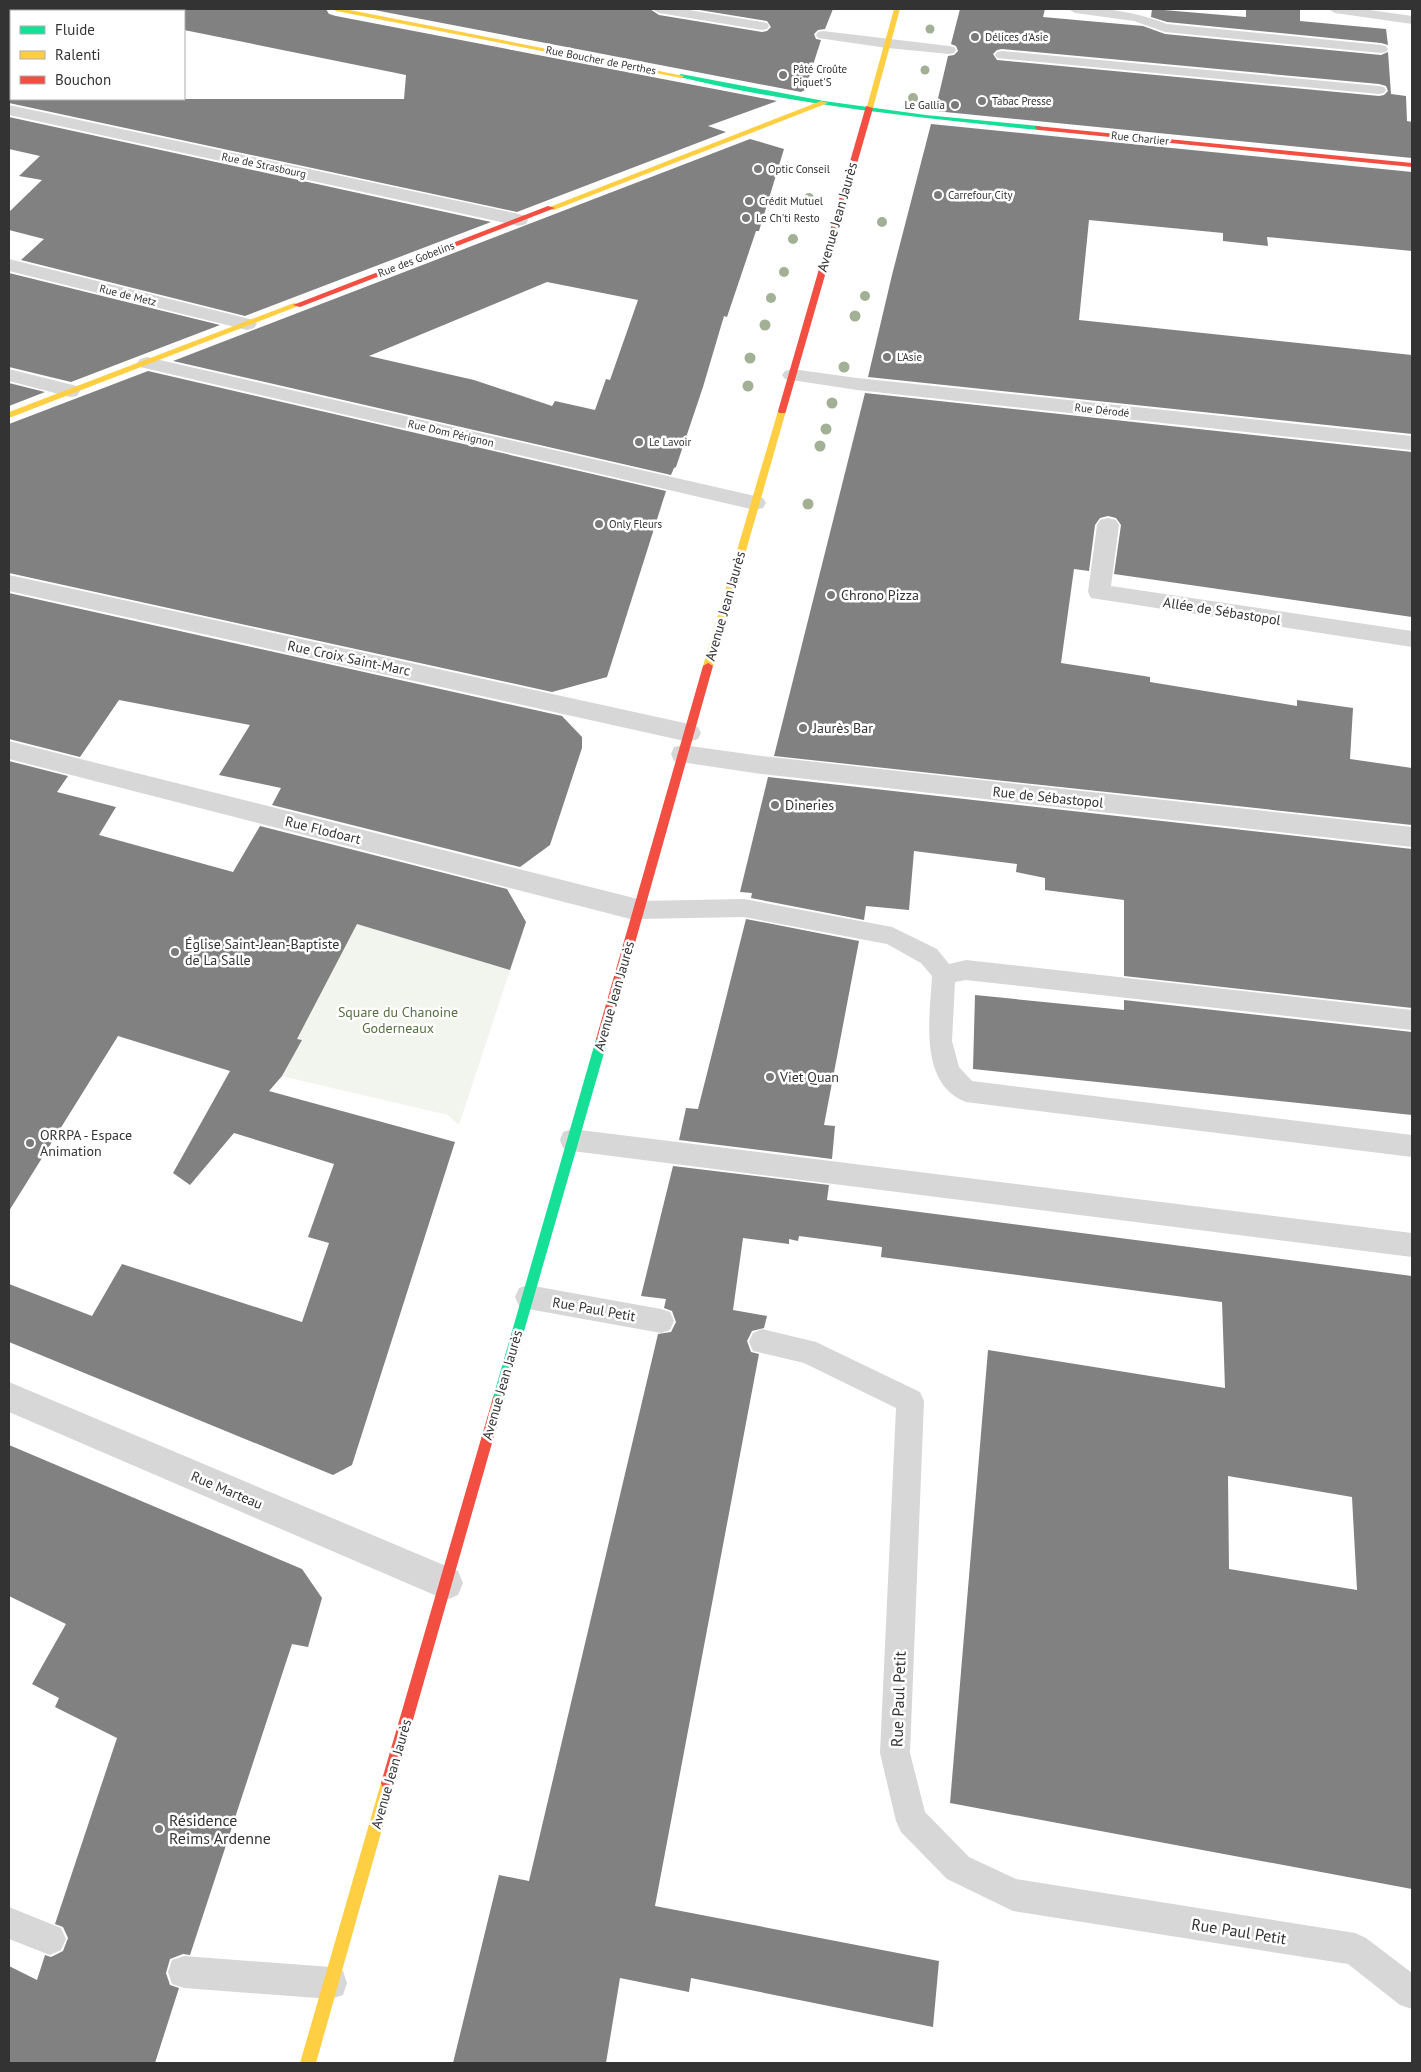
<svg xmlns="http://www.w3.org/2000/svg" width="1421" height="2072" font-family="'PT Sans',sans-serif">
  <rect width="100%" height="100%" fill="#fff"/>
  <polygon fill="#f1f5ed" points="322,913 510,970 459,1125 448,1115 277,1075 278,1074 283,1075 285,1072 281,1069 302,1040 297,1039"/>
  <g fill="#818181" fill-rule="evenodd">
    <polygon points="180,9 326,9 329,14 336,16 777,101 708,126 726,132 517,212 9,103 9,99 404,99 406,75 184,30 184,11 180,11"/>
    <polygon points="369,9 650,9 659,15 762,32 767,31 771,27 767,21 693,9 833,9 825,29 818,30 814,34 816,39 821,40 805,90 801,92"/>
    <path d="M960 9H1045L1043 17 1143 26 1165 34 1381 55 1388 52 1391 94 1406 96 1407 121 1412 122V158L935 111 948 56 954 55 958 51 956 46 951 44ZM1002 49 1379 84 1386 86 1388 91 1384 95 1379 96 997 60 993 54 997 50Z"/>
    <polygon points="1152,9 1246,17 1246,9 1300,9 1300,21 1386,29 1388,45 1381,43 1167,22 1151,17"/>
    <polygon points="9,117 491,222 245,316 21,260 44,239 9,230 9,212 42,180 19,176 40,156 9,149"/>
    <polygon points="931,124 1412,172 1412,251 1267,237 1268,246 1223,241 1223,233 1089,220 1079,320 1412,355 1412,434 868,377 892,275"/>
    <path d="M750 139 784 149 759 231H756L727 317 724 316 703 387 676 467 674 468 671 475 173 361ZM547 282 638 300 610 380 606 379 595 410 555 401 552 406 474 380 369 356Z"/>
    <polygon points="9,273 220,325 71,382 9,367"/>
    <polygon points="148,371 666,491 607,677 552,692 9,573 9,424"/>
    <polygon points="9,383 45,392 9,406"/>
    <polygon points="865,393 1412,452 1412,617 1114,574 1121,525 1116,518 1108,516 1100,518 1095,525 1089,571 1074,569 1061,663 1150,677 1150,682 1297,706 1297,700 1353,708 1350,759 1412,768 1412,825 774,756"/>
    <polygon points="9,593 562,716 582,737 582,748 550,845 520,867 272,805 281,788 219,775 250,725 119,700 80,757 9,739"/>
    <polygon points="9,761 68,776 57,792 116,807 99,835 233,872 260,826 507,889 526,922 510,970 357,924 297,1039 302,1040 282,1076 269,1091 455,1142 352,1465 333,1475 9,1342 9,1284 92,1316 122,1264 302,1322 329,1243 308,1237 334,1164 234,1133 190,1185 173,1173 230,1071 118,1036 9,1211"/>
    <polygon points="768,777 1412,849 1412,1008 1124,976 1124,900 1045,890 1045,878 1016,872 1017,864 914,851 909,910 866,906 864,920 751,898 752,893 740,892"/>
    <polygon points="746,919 859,941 824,1125 835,1126 832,1159 679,1140 686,1108 698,1109"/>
    <polygon points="975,995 1124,1010 1124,1000 1412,1032 1412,1115 973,1069"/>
    <path d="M673 1166 829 1185 827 1200 1412 1276V1889L950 1803 988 1350 1225 1388 1222 1302 881 1257 882 1247 799 1236 798 1241 789 1239V1244L743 1238 733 1310 767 1316 764 1328 752 1331 747 1341 751 1352 759 1354 655 1906 939 1961 933 2027 691 1978 689 1992 620 1978 606 2063H453L499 1875 529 1881 658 1334 671 1332 676 1322 672 1311 664 1308 666 1299 641 1296ZM1228 1476 1352 1497 1357 1590 1229 1569Z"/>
    <polygon points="9,1445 302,1569 322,1598 308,1647 292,1644 190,1955 183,1954 170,1959 166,1973 170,1985 179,1988 155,2063 9,2063 9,1966 37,1980 45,1955 51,1957 63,1951 68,1938 63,1927 55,1924 117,1738 55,1707 59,1698 32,1684 66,1624 9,1596"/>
  </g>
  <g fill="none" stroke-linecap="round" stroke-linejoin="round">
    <g fill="#d7d7d7" fill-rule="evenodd">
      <polygon points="652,9 683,9 762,22 767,23 769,26 767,29 762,30 659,13"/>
      <path d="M1068 9C1104 7 1133 11 1167 24L1381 45 1386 46 1388 49 1386 52 1381 53 1165 32 1134 21 1075 13Z"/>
      <polygon points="1328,9 1363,9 1412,16 1412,24 1335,13"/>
      <polygon points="823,31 949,46 954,47 956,50 954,53 949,54 887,48 818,38 816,35 818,32"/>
      <polygon points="1002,51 1379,86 1384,87 1386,90 1384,93 1379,94 997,58 995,55 997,52"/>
      <path d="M744 899 892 927 937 949 949 964 966 960 1412 1010V1030L966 980 955 982 952 1041 959 1067 972 1081 1412 1135V1157L966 1102C918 1084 930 1016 932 976L921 963 887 944 744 917 638 919 630 916 627 910 630 904 638 901Z"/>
      <polygon points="572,1129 1412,1233 1412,1257 572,1151 563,1148 560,1140 563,1132"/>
      <polygon points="528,1285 661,1309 670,1312 674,1321 670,1330 661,1333 528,1309 519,1306 515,1297 519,1288"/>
      <polygon points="762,1329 816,1342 920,1392 924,1401 910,1753 925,1812 969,1857 1016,1879 1355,1933 1366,1938 1412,1973 1412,2009 1400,2005 1348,1964 1013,1911 947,1879 901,1832 896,1821 880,1753 896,1408 804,1363 753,1351 749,1342 753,1333"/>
      <polygon points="9,1907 61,1928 66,1939 61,1950 50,1955 9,1939"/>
      <polygon points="184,1956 331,1967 343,1971 347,1983 343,1995 331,1999 184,1988 172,1984 168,1972 172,1960"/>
    </g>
    <g fill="#d7d7d7" fill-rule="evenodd">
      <polygon points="9,105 519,214 526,216 528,220 526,224 519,226 9,115"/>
      <polygon points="9,259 254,320 257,324 254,328 247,330 9,271"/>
      <polygon points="147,357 755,496 763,498 766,503 763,508 755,510 140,367 137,363 140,359"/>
      <polygon points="9,369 77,386 80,391 77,396 70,397 9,381"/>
      <polygon points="792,369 857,378 1412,436 1412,450 857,390 785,379 782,375 785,371"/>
      <polygon points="1108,518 1116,520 1119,525 1111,586 1412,631 1412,647 1091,598 1088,592 1097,525 1100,520"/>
      <polygon points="9,575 689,724 698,727 701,733 698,739 689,742 9,591"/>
      <polygon points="9,741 638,899 647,903 651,910 647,917 638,921 9,759"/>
      <polygon points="683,745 761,756 1412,827 1412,847 761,774 674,761 671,754 674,747"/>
      <polygon points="9,1382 458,1571 463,1583 458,1595 446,1600 9,1412"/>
    </g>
    <g fill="#16e098" fill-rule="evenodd">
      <path d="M681 74 824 101 926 115 1039 126 1043 128 1039 130C918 118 797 105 679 77L678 76Z"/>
      <polygon points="602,1034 606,1036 608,1039 504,1401 503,1405 498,1407 493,1405 492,1401 596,1039 598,1036"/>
    </g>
    <g fill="#ffcf43" fill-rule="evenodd">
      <polygon points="333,9 345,9 684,76 681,78 336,11"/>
      <polygon points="894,9 900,9 873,108 866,110"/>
      <polygon points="821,101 828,103 554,210 547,208"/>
      <polygon points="294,303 301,305 9,418 9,412"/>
      <polygon points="782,408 786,411 713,666 708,669 703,666 778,411"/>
      <polygon points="388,1776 393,1778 395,1783 316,2063 300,2063 381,1783 383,1778"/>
    </g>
    <g fill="#f24e42" fill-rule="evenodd">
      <polygon points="866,106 873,108 786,411 785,413 779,413 778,411"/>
      <polygon points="1036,126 1412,163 1412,167 1039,130 1035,128"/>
      <polygon points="548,206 555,208 300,307 293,305"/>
      <polygon points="708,663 713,666 608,1039 606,1042 598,1042 596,1039 703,666"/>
      <polygon points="498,1395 503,1397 504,1401 395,1783 393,1788 388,1790 383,1788 381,1783 492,1401 493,1397"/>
    </g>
  </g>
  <g fill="#a2b095">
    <circle cx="930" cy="29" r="4.5"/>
    <circle cx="925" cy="70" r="4.5"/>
    <circle cx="913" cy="98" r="5"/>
    <circle cx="809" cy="198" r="5"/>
    <circle cx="882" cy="222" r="5"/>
    <circle cx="793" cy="239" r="5"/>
    <circle cx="784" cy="272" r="5"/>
    <circle cx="865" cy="296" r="5"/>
    <circle cx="771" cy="298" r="5"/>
    <circle cx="855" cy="316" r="5.5"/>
    <circle cx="765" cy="325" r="5.5"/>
    <circle cx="750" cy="358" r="5.5"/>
    <circle cx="844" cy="367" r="5.5"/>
    <circle cx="748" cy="386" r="5.5"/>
    <circle cx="832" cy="403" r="5.5"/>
    <circle cx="826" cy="429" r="5.5"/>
    <circle cx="820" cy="446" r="5.5"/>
    <circle cx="808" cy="504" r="5.5"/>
  </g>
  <g fill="#7a7a7a" stroke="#fff" stroke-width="2">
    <circle cx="975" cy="37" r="5"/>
    <circle cx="783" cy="75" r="5"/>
    <circle cx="982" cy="101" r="5"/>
    <circle cx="955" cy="105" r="5"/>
    <circle cx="758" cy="169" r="5"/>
    <circle cx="938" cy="195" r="5"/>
    <circle cx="749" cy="201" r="5"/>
    <circle cx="746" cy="218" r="5"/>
    <circle cx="887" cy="357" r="5"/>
    <circle cx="639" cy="442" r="5"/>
    <circle cx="599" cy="524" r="5"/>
    <circle cx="831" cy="595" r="5"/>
    <circle cx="803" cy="728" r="5"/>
    <circle cx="775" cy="805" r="5"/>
    <circle cx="175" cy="952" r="5"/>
    <circle cx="770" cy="1077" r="5"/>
    <circle cx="30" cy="1143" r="5"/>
    <circle cx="159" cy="1829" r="5"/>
  </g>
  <g text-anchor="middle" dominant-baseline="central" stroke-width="5" stroke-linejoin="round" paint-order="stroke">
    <g font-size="11" fill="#333" stroke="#fff" text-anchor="start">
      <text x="985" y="37">Délices d'Asie</text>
      <text x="793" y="69">Pâté Croûte<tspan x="793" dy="13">Piquet'S</tspan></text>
      <text x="992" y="101">Tabac Presse</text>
      <text x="945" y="105" text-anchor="end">Le Gallia</text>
      <text x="768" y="169">Optic Conseil</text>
      <text x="948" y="195">Carrefour City</text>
      <text x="759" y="201">Crédit Mutuel</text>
      <text x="756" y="218">Le Ch'ti Resto</text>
      <text x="897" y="357">L'Asie</text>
      <text x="649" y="442">Le Lavoir</text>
      <text x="609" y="524">Only Fleurs</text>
    </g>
    <g font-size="11" fill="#333" stroke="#fff">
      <text transform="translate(601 60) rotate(11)">Rue Boucher de Perthes</text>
      <text transform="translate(1140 138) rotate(6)">Rue Charlier</text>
      <text transform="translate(264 165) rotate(12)">Rue de Strasbourg</text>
      <text transform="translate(416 259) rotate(-21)">Rue des Gobelins</text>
      <text transform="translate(128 295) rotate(14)">Rue de Metz</text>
      <text transform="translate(1102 410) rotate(6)">Rue Dérodé</text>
      <text transform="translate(451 433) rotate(13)">Rue Dom Pérignon</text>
    </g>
    <g font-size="14" fill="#333" stroke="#fff">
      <text transform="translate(837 217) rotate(-74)">Avenue Jean Jaurès</text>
      <text transform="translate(725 606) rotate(-74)">Avenue Jean Jaurès</text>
      <text transform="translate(1222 611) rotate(9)">Allée de Sébastopol</text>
      <text transform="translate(349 658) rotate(12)">Rue Croix Saint-Marc</text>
      <text transform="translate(1048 797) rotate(6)">Rue de Sébastopol</text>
      <text transform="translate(323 830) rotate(14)">Rue Flodoart</text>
      <text transform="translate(614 996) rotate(-74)">Avenue Jean Jaurès</text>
      <text transform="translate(594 1309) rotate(10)">Rue Paul Petit</text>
      <text transform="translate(502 1385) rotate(-74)">Avenue Jean Jaurès</text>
      <text transform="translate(227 1490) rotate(23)">Rue Marteau</text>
      <text transform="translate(391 1774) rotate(-74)">Avenue Jean Jaurès</text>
    </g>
    <g font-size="14" fill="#333" stroke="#fff" text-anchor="start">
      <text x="841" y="595">Chrono Pizza</text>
      <text x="813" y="728">Jaurès Bar</text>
      <text x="785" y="805">Dineries</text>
      <text x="185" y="944">Église Saint-Jean-Baptiste<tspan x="185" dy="16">de La Salle</tspan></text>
      <text x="780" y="1077">Viet Quan</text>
      <text x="40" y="1135">ORRPA - Espace<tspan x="40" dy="16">Animation</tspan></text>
    </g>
    <g font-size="14" fill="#56703f" stroke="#fff">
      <text x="398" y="1012">Square du Chanoine<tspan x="398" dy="16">Goderneaux</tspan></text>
    </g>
    <g font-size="16" fill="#333" stroke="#fff">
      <text transform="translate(898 1699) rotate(-88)">Rue Paul Petit</text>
      <text transform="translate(1239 1931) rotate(9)">Rue Paul Petit</text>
    </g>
    <g font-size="16" fill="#333" stroke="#fff" text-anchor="start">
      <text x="169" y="1820">Résidence<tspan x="169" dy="18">Reims Ardenne</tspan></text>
    </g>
  </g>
  <rect width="1421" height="2072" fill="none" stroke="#333333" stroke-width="20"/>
  <rect x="10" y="10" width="175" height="90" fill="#ffffff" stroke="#adadad"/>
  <rect x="20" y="26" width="25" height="8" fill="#16e098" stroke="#adadad"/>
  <text x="55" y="35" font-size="15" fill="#333333">Fluide</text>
  <rect x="20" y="51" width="25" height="8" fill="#ffcf43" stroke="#adadad"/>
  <text x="55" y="60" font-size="15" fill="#333333">Ralenti</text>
  <rect x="20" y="76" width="25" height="8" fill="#f24e42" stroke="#adadad"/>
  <text x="55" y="85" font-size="15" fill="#333333">Bouchon</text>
</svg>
